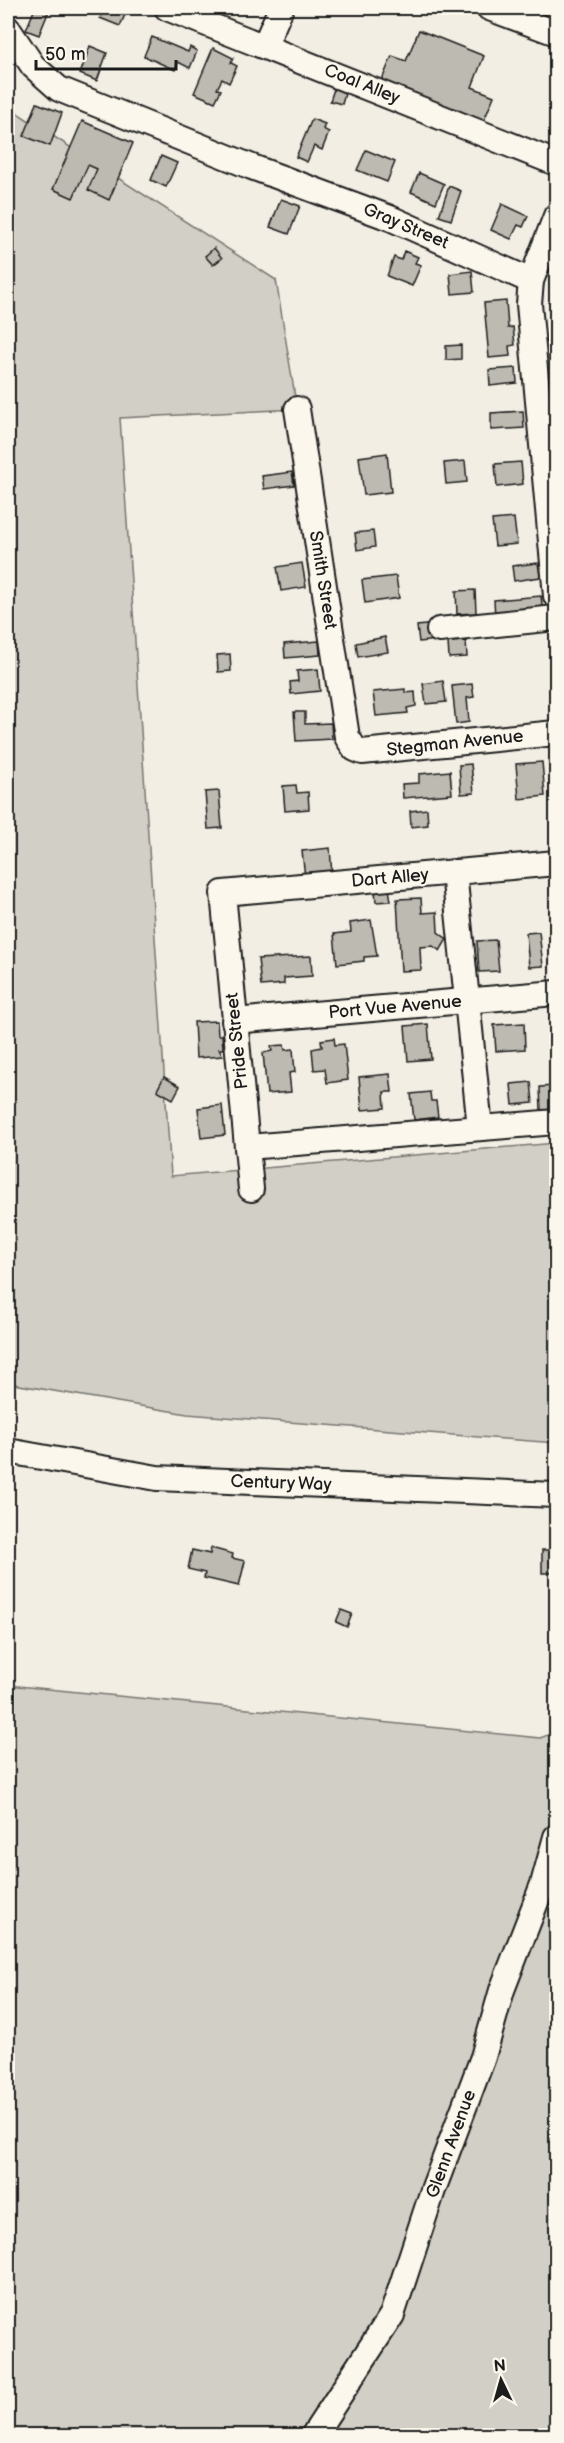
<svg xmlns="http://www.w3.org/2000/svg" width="564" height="2443" font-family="'Balsamiq Sans',sans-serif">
  <rect width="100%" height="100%" fill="#f2eee4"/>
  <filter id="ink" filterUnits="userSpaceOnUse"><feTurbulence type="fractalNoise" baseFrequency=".0167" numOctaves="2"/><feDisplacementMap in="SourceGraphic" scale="12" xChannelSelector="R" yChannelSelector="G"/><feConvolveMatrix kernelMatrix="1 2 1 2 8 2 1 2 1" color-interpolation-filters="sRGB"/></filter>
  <g filter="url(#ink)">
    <g fill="#d2cfc6" stroke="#777671" stroke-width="1.5">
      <polygon points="8,107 276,280 297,409 120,418 171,1176 556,1143 556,1443 187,1414 8,1383"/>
      <polygon points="8,1685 540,1738 556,1732 556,2435 8,2435"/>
    </g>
    <g fill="#bdbab1" stroke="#1c1c1c" stroke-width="1.5">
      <polygon points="35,8 50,8 39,35 26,30"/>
      <polygon points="104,8 128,8 120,26 100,18"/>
      <polygon points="419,30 484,56 472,87 494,96 483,123 381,82 392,56 406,61"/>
      <polygon points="152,37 188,52 190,47 197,51 190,68 178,62 175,70 144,56"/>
      <polygon points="90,46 107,53 97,81 80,74"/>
      <polygon points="213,48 233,58 231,63 237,66 229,83 222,79 217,89 221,90 215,102 194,93"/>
      <polygon points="335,86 346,90 342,104 330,101"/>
      <polygon points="37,103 62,113 50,146 24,136"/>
      <polygon points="312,119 325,124 323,129 329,132 322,150 314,146 307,162 296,157"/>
      <polygon points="82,121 133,143 109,200 88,190 97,169 88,165 73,198 53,189"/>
      <polygon points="366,150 395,162 387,182 357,170"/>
      <polygon points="161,156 177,163 166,187 151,180"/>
      <polygon points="419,173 444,184 436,203 411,192"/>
      <polygon points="449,186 461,191 451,220 439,216"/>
      <polygon points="281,199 300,206 289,234 270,227"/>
      <polygon points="502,204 528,216 523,227 518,225 511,239 491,230"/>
      <polygon points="214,248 222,258 213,265 205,256"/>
      <polygon points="404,251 418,257 415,263 421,265 412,286 387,276 394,257 401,260"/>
      <polygon points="472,271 474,292 452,294 450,274"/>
      <polygon points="506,301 508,328 513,327 515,345 509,346 510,356 489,358 484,303"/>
      <polygon points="461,345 461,359 446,360 446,346"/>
      <polygon points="516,368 517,383 490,386 489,370"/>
      <polygon points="523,411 524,428 491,430 491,413"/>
      <polygon points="387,453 391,492 364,495 359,457"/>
      <polygon points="465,461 467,482 446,484 444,463"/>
      <polygon points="521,462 523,484 497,487 495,464"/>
      <polygon points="292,472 294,485 264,489 262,476"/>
      <polygon points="514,518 517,544 495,546 492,520"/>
      <polygon points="373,531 375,547 357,550 355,533"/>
      <polygon points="302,563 306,587 281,591 277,567"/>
      <polygon points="538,563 540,577 514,581 512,566"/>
      <polygon points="396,576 399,598 365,603 362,580"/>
      <polygon points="475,590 476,613 457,614 456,591"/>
      <polygon points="541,596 543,613 495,617 494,600"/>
      <polygon points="435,624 437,640 419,642 417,626"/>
      <polygon points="385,637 388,652 358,657 356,643"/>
      <polygon points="319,641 320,655 285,658 284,644"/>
      <polygon points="466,641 467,657 449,658 448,642"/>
      <polygon points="230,654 231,671 218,672 217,655"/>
      <polygon points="318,669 320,691 291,694 290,682 298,681 297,671"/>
      <polygon points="443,681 446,702 426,704 423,684"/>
      <polygon points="472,684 474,697 467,698 469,722 456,724 452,686"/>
      <polygon points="405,689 405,693 415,692 416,706 407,708 408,713 376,716 373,692"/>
      <polygon points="294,712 305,712 305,724 331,723 332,739 296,741"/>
      <polygon points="556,760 556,787 553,787 550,761"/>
      <polygon points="542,762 545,796 519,799 516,764"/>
      <polygon points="471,764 474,793 461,794 459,765"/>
      <polygon points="450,771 452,794 403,798 402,784 419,783 419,774"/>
      <polygon points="296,785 297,793 308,792 309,809 285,811 283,786"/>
      <polygon points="219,791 222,828 208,829 205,792"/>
      <polygon points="427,809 428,825 411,827 410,811"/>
      <polygon points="330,848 332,875 305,877 302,851"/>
      <polygon points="389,889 391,901 376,902 375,890"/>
      <polygon points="421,898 422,913 437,912 438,932 447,939 440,951 433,946 420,947 421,970 401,971 397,899"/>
      <polygon points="371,920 377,956 364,957 364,961 337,964 334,934 351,932 350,923"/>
      <polygon points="539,932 543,966 529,967 526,933"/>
      <polygon points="496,940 499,971 479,972 477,941"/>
      <polygon points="311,956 312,976 284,978 284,984 261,986 258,959"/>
      <polygon points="217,1021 218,1035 222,1035 223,1049 219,1049 223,1056 196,1058 194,1022"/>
      <polygon points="524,1023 525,1049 496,1051 494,1025"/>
      <polygon points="428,1024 431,1059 408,1061 405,1026"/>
      <polygon points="334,1038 335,1045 344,1044 348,1080 327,1083 325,1069 314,1070 312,1049 322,1047 321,1040"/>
      <polygon points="284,1045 285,1050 293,1049 295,1072 289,1073 291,1092 267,1094 263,1053 272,1051 271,1046"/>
      <polygon points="390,1074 392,1092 384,1092 385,1108 362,1110 359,1077"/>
      <polygon points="164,1077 180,1086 173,1099 157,1090"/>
      <polygon points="531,1082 533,1103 513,1105 511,1084"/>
      <polygon points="556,1086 556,1110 541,1110 540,1087"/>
      <polygon points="430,1092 431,1101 436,1101 438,1117 414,1120 411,1094"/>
      <polygon points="222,1105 225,1135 201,1138 198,1108"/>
      <polygon points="211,1548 233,1554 232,1558 245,1561 239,1586 204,1578 205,1573 188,1569 192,1550 210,1554"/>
      <rect x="542" y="1550" width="14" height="23"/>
      <polygon points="341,1610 352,1614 347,1627 336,1622"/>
    </g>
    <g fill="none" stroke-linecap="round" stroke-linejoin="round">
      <g stroke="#1c1c1c" stroke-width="28">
        <g id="minor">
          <polyline points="167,8 556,163"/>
          <polyline points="489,8 556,33"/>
          <polyline points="8,29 33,66 59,89 252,167 390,218 531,281"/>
          <polyline points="265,45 281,8"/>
          <polyline points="556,216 531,281 529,304 556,596"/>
          <polyline points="297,409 347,737 355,749 362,752 556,733"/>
          <polyline points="439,630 556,618"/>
          <polyline points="454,872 480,1128"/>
          <polyline points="234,1021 556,993"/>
          <polyline points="247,1147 556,1122"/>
          <polyline points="251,1189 223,893 556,863"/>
          <polyline points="8,1451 157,1478 556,1495"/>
          <polyline points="313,2436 392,2315 433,2190 483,2057 502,1990 543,1884 556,1837"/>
        </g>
      </g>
      <use href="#minor" stroke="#fbf7ec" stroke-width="24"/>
    </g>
  </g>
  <g text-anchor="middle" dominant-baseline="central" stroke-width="4.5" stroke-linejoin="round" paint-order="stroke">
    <g font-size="18" fill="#1c1c1c" stroke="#fbf7ec">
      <text transform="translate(362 84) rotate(22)">Coal Alley</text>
      <text transform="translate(406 226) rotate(23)">Gray Street</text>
      <text transform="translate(323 580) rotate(81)">Smith Street</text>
      <text transform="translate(455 743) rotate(-6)">Stegman Avenue</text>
      <text transform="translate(390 878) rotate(-5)">Dart Alley</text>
      <text transform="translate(395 1007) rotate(-5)">Port Vue Avenue</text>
      <text transform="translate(237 1041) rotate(-96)">Pride Street</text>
      <text transform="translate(281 1483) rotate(2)">Century Way</text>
      <text transform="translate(451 2144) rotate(-70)">Glenn Avenue</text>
    </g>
  </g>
  <rect width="564" height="2443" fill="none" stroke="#fbf7ec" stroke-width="30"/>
  <rect x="15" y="15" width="534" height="2413" fill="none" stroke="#1c1c1c" stroke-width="2" filter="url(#ink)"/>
  <g transform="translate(501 2380) rotate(355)" stroke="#fbf7ec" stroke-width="4.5" paint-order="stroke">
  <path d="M0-4.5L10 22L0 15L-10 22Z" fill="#1c1c1c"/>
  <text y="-9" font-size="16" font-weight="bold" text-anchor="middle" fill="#1c1c1c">N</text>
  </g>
  <path d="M36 60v9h140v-9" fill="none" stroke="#1c1c1c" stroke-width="3"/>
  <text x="45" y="60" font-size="18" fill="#1c1c1c" stroke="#fbf7ec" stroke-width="4.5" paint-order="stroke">50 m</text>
</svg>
